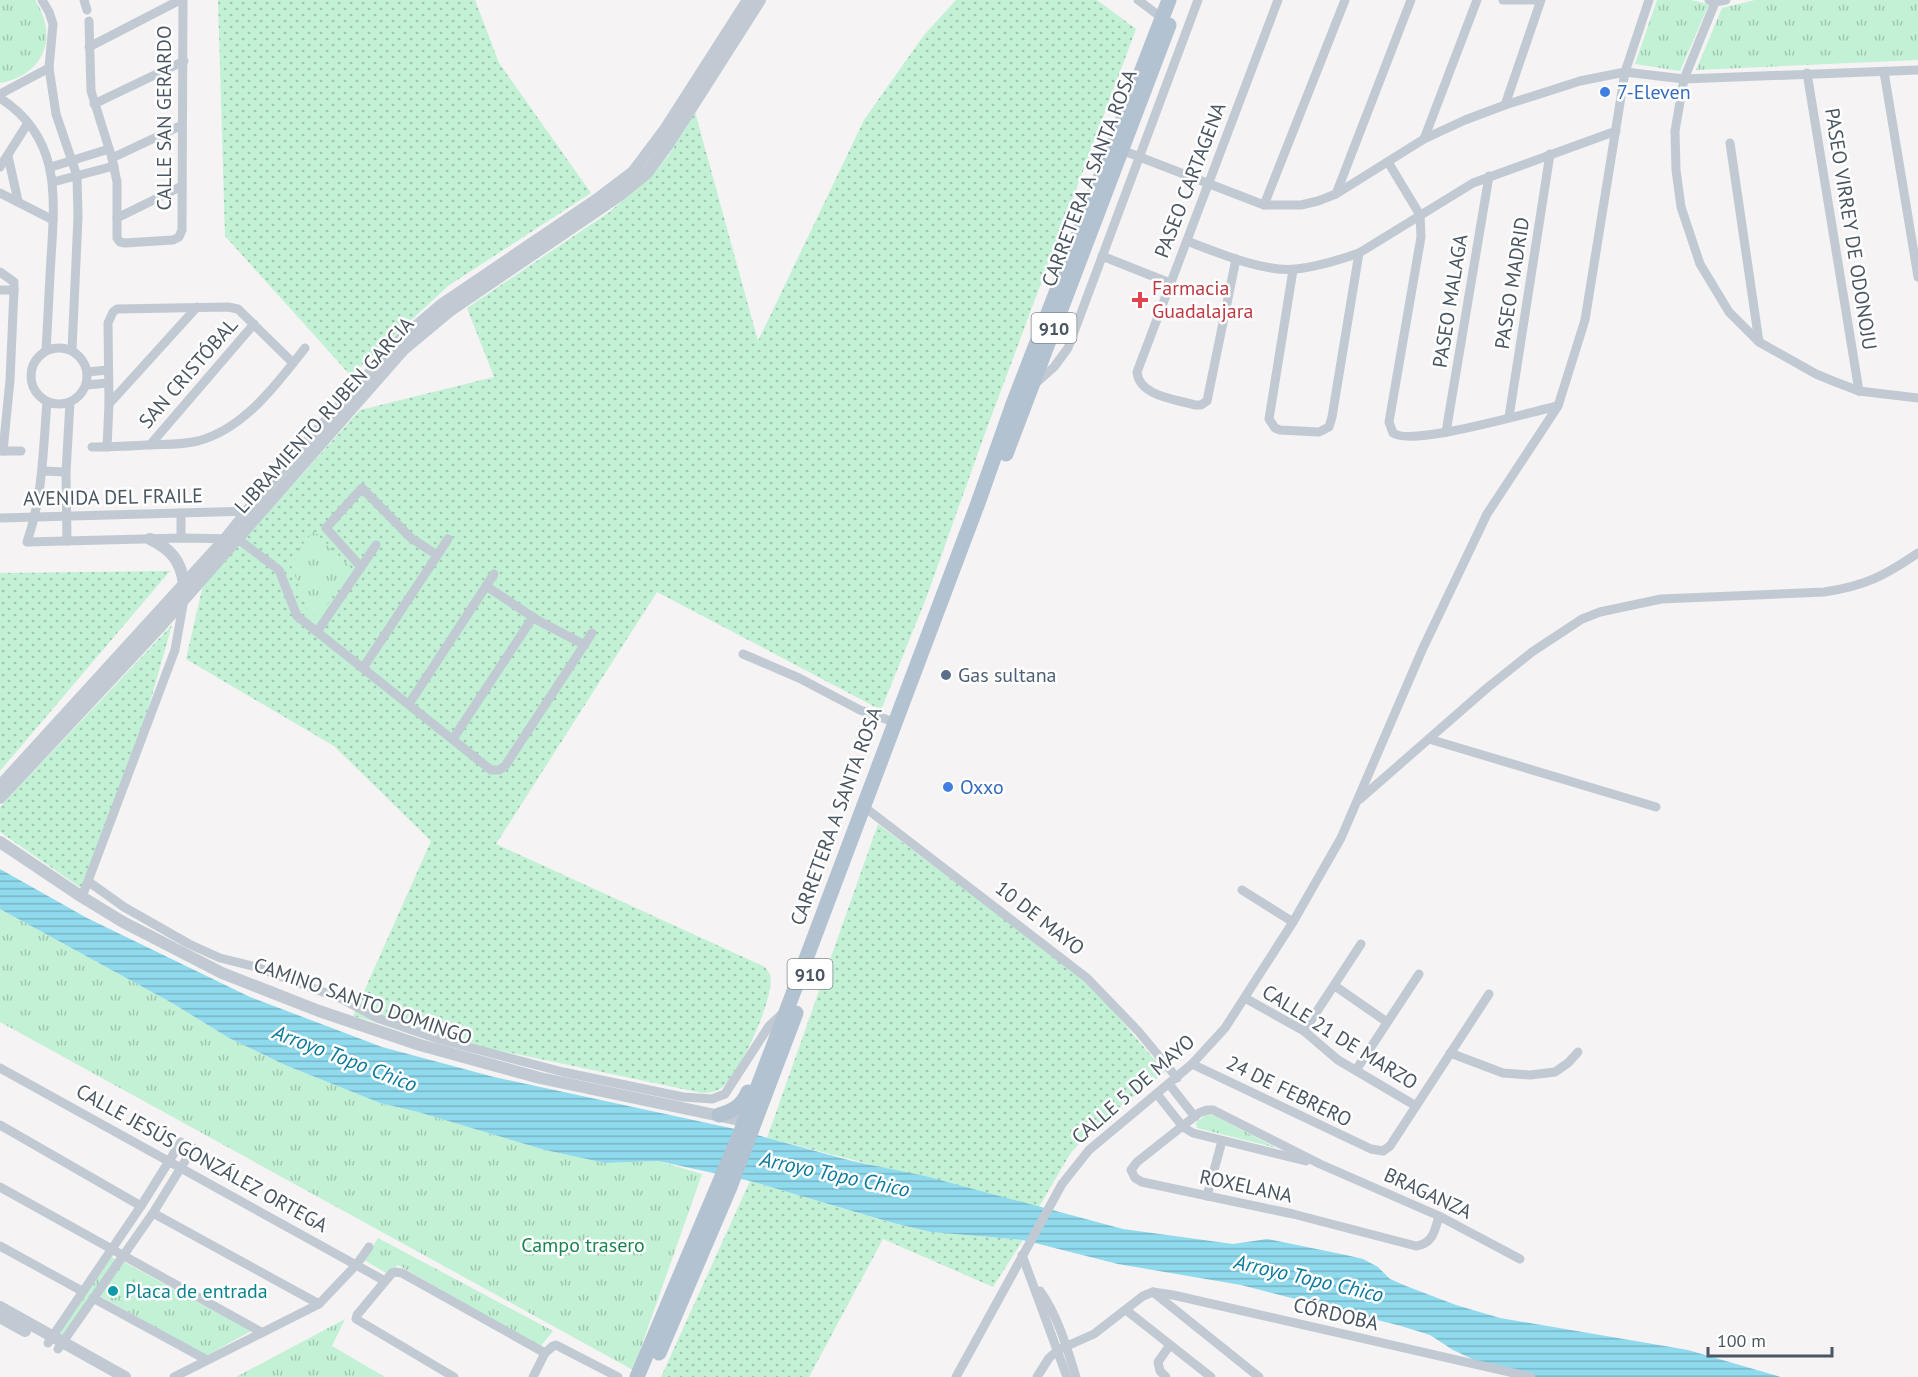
<svg xmlns="http://www.w3.org/2000/svg" width="1918" height="1377" font-family="'PT Sans',sans-serif">
  <defs>
    <pattern id="grass-dots" width="8" height="8" patternUnits="userSpaceOnUse" patternTransform="scale(1.5)"><rect width="8" height="8" fill="#c3f1d5"/><path d="M2 2h.1M6 6h.1" fill="none" stroke="#a0c6b0" stroke-width="1.8" stroke-linecap="round"/></pattern>
    <pattern id="park-tufts" width="24" height="20" patternUnits="userSpaceOnUse" patternTransform="scale(1.5)"><rect width="24" height="20" fill="#c3f1d5"/><path d="M3 7l-1-3M5 7V3M7 7l1-3M15 17l-1-3M17 17v-4M19 17l1-3" fill="none" stroke="#a0c6b0"/></pattern>
    <pattern id="water-rules" width="6" height="5" patternUnits="userSpaceOnUse" patternTransform="scale(1.5)"><rect width="6" height="5" fill="#90daee"/><path d="M0 2.5h6" fill="none" stroke="#78b4c4"/></pattern>
  </defs>
  <rect width="100%" height="100%" fill="#f5f3f3"/>
  <g fill="url(#grass-dots)">
    <polygon points="218,0 475,0 499,63 591,193 448,286 351,376 225,236"/>
    <path d="M956 0H1097L1136 29 984 436 927 596 881 710 657 592 496 844 765 967C766 969 769 972 770 975 776 996 740 1072 724 1086 717 1092 710 1093 702 1093L416 1033 353 1016 431 841 334 746 186 659 203 585 360 410 494 377 467 308 608 213 650 178 669 155 695 112 758 341 864 120 924 35Z"/>
    <polygon points="170,571 0,771 0,573"/>
    <polygon points="172,625 143,727 81,888 0,832 0,807"/>
    <polygon points="878,824 1091,985 1165,1072 1094,1127 1070,1154 1039,1207 767,1138"/>
    <polygon points="750,1181 892,1223 931,1232 1023,1240 993,1287 883,1239 809,1377 661,1377"/>
  </g>
  <g fill="url(#park-tufts)">
    <path d="M0 0H35C59 37 44 75 0 83Z"/>
    <polygon points="1657,0 1691,0 1709,4 1680,71 1635,64"/>
    <polygon points="1755,0 1918,0 1918,60 1696,70 1722,8"/>
    <polygon points="314,531 351,568 318,618 309,612 289,560"/>
    <polygon points="0,909 172,1003 229,1038 285,1065 380,1103 418,1112 545,1150 605,1163 658,1161 702,1174 633,1370 0,1022"/>
    <polygon points="1207,1114 1215,1116 1277,1148 1197,1128 1196,1123"/>
    <polygon points="378,1238 553,1331 540,1347 398,1265 386,1273 364,1260"/>
    <polygon points="112,1257 116,1260 63,1337 58,1335"/>
    <polygon points="124,1262 251,1331 206,1356 100,1296"/>
    <polygon points="345,1319 332,1346 385,1377 236,1377"/>
  </g>
  <polygon fill="url(#water-rules)" points="0,869 87,918 250,997 382,1047 494,1077 735,1129 852,1161 925,1176 1123,1229 1233,1244 1267,1239 1346,1255 1363,1259 1378,1267 1390,1279 1406,1286 1456,1305 1500,1318 1688,1350 1781,1377 1531,1377 1481,1363 1453,1350 1430,1335 1401,1326 1241,1285 1118,1264 1023,1240 931,1232 893,1223 750,1181 658,1161 605,1163 545,1150 418,1112 380,1103 285,1065 229,1038 172,1003 0,909"/>
  <g fill="none" stroke-linecap="round" stroke-linejoin="round">
    <g stroke="#c1cad2" stroke-width="9">
      <polyline points="42,0 49,12 53,24 49,68 56,114 77,176 78,217 72,350"/>
      <polyline points="84,0 87,10"/>
      <polyline points="1138,0 1162,18"/>
      <polyline points="1503,0 1538,0"/>
      <polyline points="1709,0 1715,2 1726,0"/>
      <polyline points="1716,0 1684,79 1675,131 1676,170 1681,207 1700,264 1729,312 1759,342 1816,374 1833,381 1859,391 1918,398"/>
      <polyline points="89,21 91,91 112,158 117,182 117,238 120,242 125,243 173,240 179,237 182,230 183,0"/>
      <polyline points="89,47 180,0"/>
      <polyline points="1884,72 1918,277"/>
      <polyline points="1807,73 1859,391"/>
      <polyline points="0,94 49,68"/>
      <path d="M0 98C61 137 55 196 51 258 49 289 48 320 46 350"/>
      <polyline points="94,104 184,61"/>
      <polyline points="1505,105 1541,0"/>
      <polyline points="1424,139 1477,0"/>
      <polyline points="1730,143 1759,342"/>
      <polyline points="1119,149 1264,205 1301,205 1318,201 1336,194 1424,139 1465,120 1505,105 1580,81 1625,72 1684,79 1918,70"/>
      <polyline points="8,156 18,201"/>
      <polyline points="112,158 182,125"/>
      <path d="M1388 162 1420 215 1421 237 1389 422 1393 433C1412 447 1530 412 1558 406"/>
      <polyline points="0,167 28,123"/>
      <polyline points="51,167 109,149"/>
      <polyline points="53,182 114,166"/>
      <polyline points="0,193 53,220"/>
      <polyline points="1336,194 1411,0"/>
      <polyline points="1264,205 1345,0"/>
      <polyline points="117,218 182,186"/>
      <path d="M1187 241C1216 252 1265 273 1296 269 1317 267 1339 260 1359 253L1473 183 1616 131"/>
      <polyline points="1102,256 1170,283"/>
      <path d="M1236 259 1207 401 1201 405H1195C1175 399 1139 396 1137 372L1278 0"/>
      <polyline points="1293,270 1269,419 1275,428 1280,430 1319,432 1329,427 1332,417 1359,253"/>
      <polyline points="0,272 14,282 14,290 10,380 3,451"/>
      <polyline points="0,290 14,290"/>
      <circle cx="59" cy="376" r="28"/>
      <polyline points="87,372 108,370"/>
      <polyline points="1035,384 1054,367 1068,348 1198,0"/>
      <polyline points="86,385 108,383"/>
      <path d="M47 402C43 450 43 496 27 542L181 538 238 539 279 570 297 616 491 770H499L505 766 592 633"/>
      <polyline points="109,404 197,307"/>
      <polyline points="1509,417 1550,154"/>
      <polyline points="1446,432 1489,176"/>
      <polyline points="150,445 254,324"/>
      <path d="M92 447C110 447 129 446 147 445 165 444 181 445 198 441 244 429 277 384 305 348"/>
      <polyline points="107,447 109,404 108,323 113,312 117,309 228,307 238,309 293,363"/>
      <polyline points="0,451 21,451"/>
      <polyline points="43,471 66,472"/>
      <polyline points="181,513 181,538"/>
      <polyline points="0,518 252,511"/>
      <polyline points="67,541 66,472 70,402"/>
      <polyline points="361,567 326,528 362,488 411,538 437,555"/>
      <polyline points="486,586 539,621 585,645"/>
      <polyline points="317,632 376,545"/>
      <polyline points="743,654 799,678 860,710 894,722"/>
      <polyline points="363,668 448,539"/>
      <polyline points="409,704 494,574"/>
      <polyline points="453,739 533,617"/>
      <polyline points="1429,739 1656,807"/>
      <path d="M1360 799 1487 688 1532 652 1582 619 1600 612 1661 599 1824 592C1865 586 1884 576 1918 553"/>
      <polyline points="863,806 1087,978 1139,1032 1177,1078"/>
      <polyline points="89,882 124,907 189,944 220,958 256,967 342,999 377,1018 441,1040 563,1072 683,1097 712,1099 725,1094 769,1026 783,1013"/>
      <polyline points="1242,890 1293,922"/>
      <polyline points="82,897 175,650 184,599"/>
      <polyline points="1335,986 1387,1022"/>
      <polyline points="1245,998 1304,1031 1338,1060 1416,1106"/>
      <polyline points="1304,1031 1361,944"/>
      <polyline points="1450,1053 1503,1073 1530,1075 1555,1072 1568,1063 1578,1052"/>
      <polyline points="1192,1064 1371,1149 1383,1151 1390,1146 1489,994"/>
      <polyline points="0,1068 385,1281"/>
      <polyline points="1356,1070 1419,974"/>
      <polyline points="1169,1084 1195,1117"/>
      <polyline points="1157,1094 1183,1127 1193,1133 1306,1161"/>
      <polyline points="0,1125 141,1206"/>
      <polyline points="0,1187 261,1332"/>
      <polyline points="1207,1196 1222,1141"/>
      <polyline points="153,1213 319,1304"/>
      <path d="M1439 1216C1435 1230 1433 1244 1416 1246L1293 1214 1142 1182 1135 1178 1131 1170 1137 1162 1199 1113 1207 1110H1213L1320 1164 1439 1216 1520 1259"/>
      <polyline points="0,1246 82,1291"/>
      <polyline points="1022,1255 1067,1377"/>
      <path d="M1040 1291C1058 1316 1067 1348 1076 1377"/>
      <polyline points="1153,1292 1259,1377"/>
      <polyline points="93,1298 207,1360"/>
      <polyline points="1126,1310 1211,1377"/>
      <polyline points="48,1343 141,1206 181,1142"/>
      <polyline points="58,1349 153,1213 193,1148"/>
      <polyline points="174,1377 319,1304 357,1264 369,1247"/>
      <polyline points="454,1377 356,1319 357,1315 392,1273 395,1272 402,1273 545,1353 553,1346 556,1345 618,1377"/>
      <polyline points="533,1377 545,1353"/>
      <polyline points="956,1377 1062,1184 1089,1150 1192,1064 1225,1028 1293,922 1341,838 1423,648 1487,514 1558,406 1585,320 1625,72 1649,0"/>
      <polyline points="1037,1377 1049,1358 1058,1350 1094,1334 1143,1296 1153,1292 1173,1295 1531,1377"/>
      <polyline points="1166,1377 1160,1371 1158,1362 1170,1345"/>
    </g>
    <g stroke="#c1cad2" stroke-width="12">
      <path d="M150 539C171 549 181 561 184 584"/>
      <polyline points="0,786 226,538 271,482 400,340 441,305 596,200 633,172 666,128 748,0"/>
      <polyline points="0,798 159,628 403,350 451,310 620,195 647,173 667,146 760,0"/>
      <polyline points="0,842 82,897 123,922 222,973 319,1011 420,1045 540,1078 744,1121"/>
      <polyline points="0,1307 125,1377"/>
      <polyline points="0,1317 25,1331"/>
    </g>
    <g stroke="#b3c2d1" stroke-width="15">
      <polyline points="1006,454 1169,25"/>
      <path d="M719 1115C733 1111 742 1106 748 1092"/>
      <polyline points="659,1353 730,1187 796,1013"/>
      <polyline points="637,1377 740,1134 978,503 1013,404 1169,0"/>
    </g>
  </g>
  <g fill="#3f7fe0" stroke="#fff" stroke-width="2">
    <circle cx="1605" cy="92" r="6"/>
    <circle cx="948" cy="787" r="6"/>
  </g>
  <path fill="#e0444e" stroke="#fff" stroke-width="2" d="M1137 291h6v6h6v6h-6v6h-6v-6h-6v-6h6z"/>
  <circle fill="#5c6f8a" stroke="#fff" stroke-width="2" cx="946" cy="675" r="6"/>
  <circle fill="#0f9aa8" stroke="#fff" stroke-width="2" cx="113" cy="1291" r="6"/>
  <g text-anchor="middle" dominant-baseline="central" stroke-width="5" stroke-linejoin="round" paint-order="stroke">
    <g fill="#fff" stroke="#808990" stroke-width="1.5">
      <rect x="1031.5" y="313" width="45" height="30" rx="4.5"/>
      <rect x="787.5" y="959" width="45" height="30" rx="4.5"/>
    </g>
    <g font-size="18" font-weight="bold" fill="#4a5661">
      <text x="1054" y="328">910</text>
      <text x="810" y="974">910</text>
    </g>
    <g font-size="20" fill="#366cbe" stroke="#fff" text-anchor="start">
      <text x="1617" y="92">7-Eleven</text>
      <text x="960" y="787">Oxxo</text>
    </g>
    <g font-size="20" fill="#4a5661" stroke="#fff">
      <text transform="translate(164 118) rotate(-90)">CALLE SAN GERARDO</text>
      <text transform="translate(1089 178) rotate(-69)">CARRETERA A SANTA ROSA</text>
      <text transform="translate(1190 180) rotate(-69)">PASEO CARTAGENA</text>
      <text transform="translate(1851 229) rotate(81)">PASEO VIRREY DE ODONOJU</text>
      <text transform="translate(1512 283) rotate(-81)">PASEO MADRID</text>
      <text transform="translate(1450 301) rotate(-81)">PASEO MALAGA</text>
      <text transform="translate(188 373) rotate(-49)">SAN CRISTÓBAL</text>
      <text transform="translate(324 415) rotate(-48)">LIBRAMIENTO RUBEN GARCIA</text>
      <text transform="translate(113 497) rotate(-1)">AVENIDA DEL FRAILE</text>
      <text transform="translate(836 816) rotate(-70)">CARRETERA A SANTA ROSA</text>
      <text transform="translate(1040 918) rotate(38)">10 DE MAYO</text>
      <text transform="translate(363 1001) rotate(19)">CAMINO SANTO DOMINGO</text>
      <text transform="translate(1340 1037) rotate(32)">CALLE 21 DE MARZO</text>
      <text transform="translate(1133 1089) rotate(-41)">CALLE 5 DE MAYO</text>
      <text transform="translate(1289 1091) rotate(26)">24 DE FEBRERO</text>
      <text transform="translate(202 1158) rotate(29)">CALLE JESÚS GONZÁLEZ ORTEGA</text>
      <text transform="translate(1246 1186) rotate(12)">ROXELANA</text>
      <text transform="translate(1428 1193) rotate(25)">BRAGANZA</text>
      <text transform="translate(1336 1314) rotate(13)">CÓRDOBA</text>
    </g>
    <g font-size="20" fill="#be3a42" stroke="#fff" text-anchor="start">
      <text x="1152" y="288">Farmacia<tspan x="1152" dy="23">Guadalajara</tspan></text>
    </g>
    <g font-size="20" fill="#4e5e75" stroke="#fff" text-anchor="start">
      <text x="958" y="675">Gas sultana</text>
    </g>
    <g font-size="20" fill="#17864f" stroke="#fff">
      <text x="583" y="1245">Campo trasero</text>
    </g>
    <g font-size="20" fill="#0d838f" stroke="#fff" text-anchor="start">
      <text x="125" y="1291">Placa de entrada</text>
    </g>
    <g font-size="21" font-style="italic" fill="#0c7c9b" stroke="#fff">
      <text transform="translate(345 1058) rotate(21)">Arroyo Topo Chico</text>
      <text transform="translate(835 1174) rotate(12)">Arroyo Topo Chico</text>
      <text transform="translate(1309 1278) rotate(13)">Arroyo Topo Chico</text>
    </g>
  </g>
  <path d="M1708 1347v9h124v-9" fill="none" stroke="#4a5661" stroke-width="3"/>
  <text x="1717" y="1347" font-size="18" fill="#4a5661" stroke="#ffffff" stroke-width="4.5" paint-order="stroke">100 m</text>
</svg>
